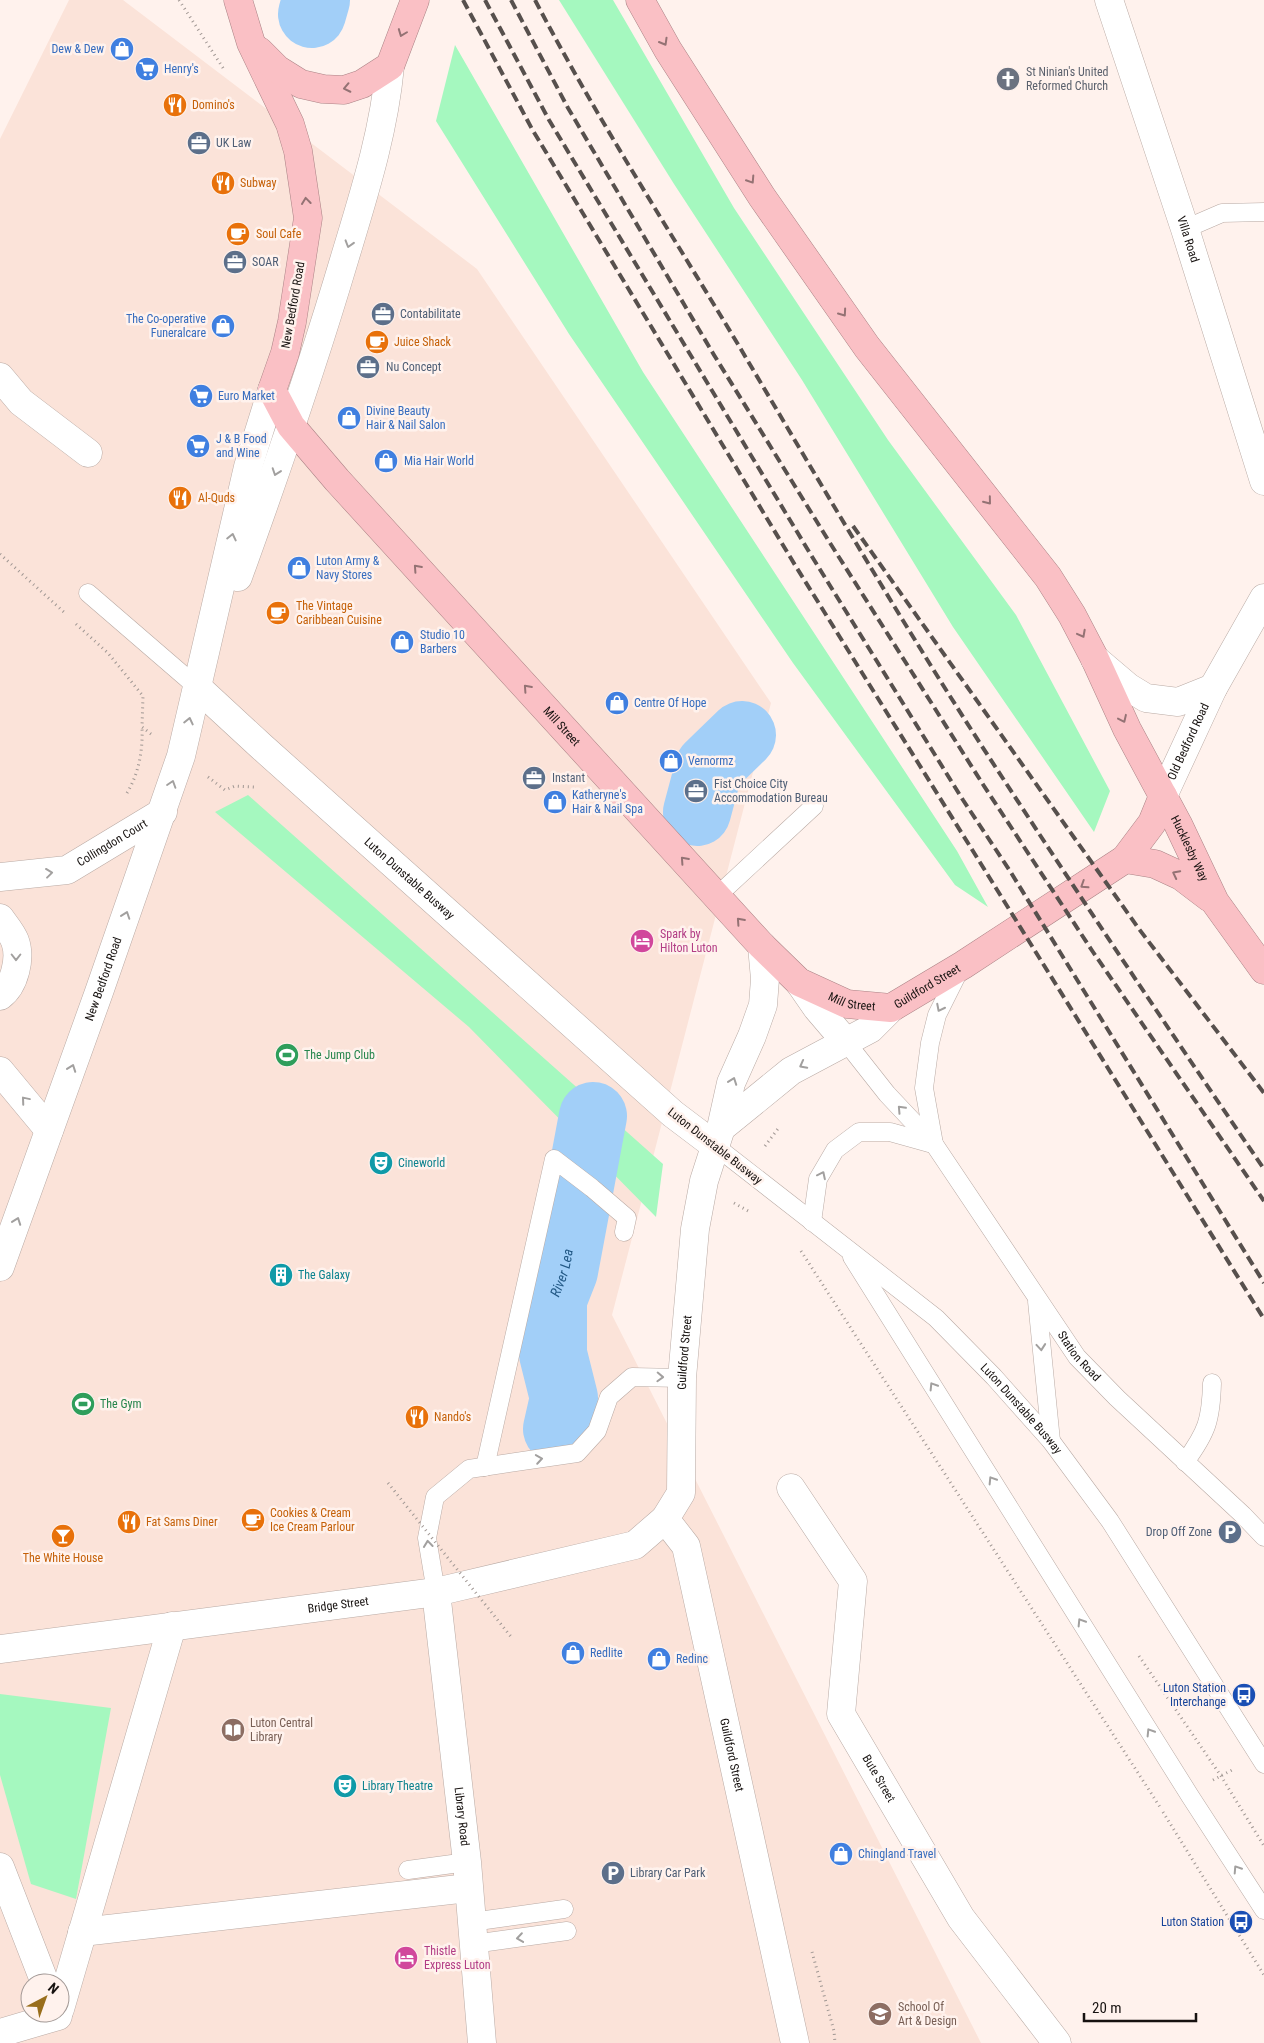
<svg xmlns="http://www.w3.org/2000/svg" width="1264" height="2043" font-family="'Roboto Condensed',sans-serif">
  <rect width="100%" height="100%" fill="#fff2ed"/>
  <path fill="#fbe3d9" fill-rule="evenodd" d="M69 0H123L477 269 771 703 612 1315 981 2043H0V139ZM30 1983H60V2013H30Z"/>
  <g fill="#a5f8bf">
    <polygon points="559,0 613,0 734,208 888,440 1016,615 1110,791 1094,832 953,627 802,380 674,184"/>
    <polygon points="455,45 643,372 957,851 988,907 955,885 793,663 569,334 436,121"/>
    <polygon points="248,795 663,1164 656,1217 469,1027 215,812"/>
    <polygon points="0,1694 111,1708 76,1899 31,1884 0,1775"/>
  </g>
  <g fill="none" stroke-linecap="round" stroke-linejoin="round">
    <g stroke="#a2cff8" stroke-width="68">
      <polyline points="312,14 316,0"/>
      <polyline points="697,812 709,767 742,735"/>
      <path id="s1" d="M557 1429 564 1398 553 1354V1299L564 1271 593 1116"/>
    </g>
    <g stroke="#b9aaa4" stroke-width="19">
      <g id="lane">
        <polyline points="1185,229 1222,213 1264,212"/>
        <polyline points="88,593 197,687"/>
        <polyline points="717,896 814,806"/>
        <path id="s2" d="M846 1042 887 1094 934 1144 1077 1357 1117 1398 1243 1515 1264 1537"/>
        <polyline points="934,1144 924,1088 930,1043 937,1015 961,967"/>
        <path id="s3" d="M714 1145 936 1318 994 1377 1051 1441 1110 1521 1264 1764"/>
        <polyline points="812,1222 818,1179 835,1150 859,1132 890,1132 933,1144"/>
        <polyline points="852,1257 1190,1796 1264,1910"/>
        <polyline points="1037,1301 1051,1441"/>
        <path d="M1185 1462C1207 1432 1211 1420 1212 1383"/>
        <polyline points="485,1467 554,1159 592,1188 627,1218 624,1232"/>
        <polyline points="436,1592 427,1538 435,1497 469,1469 577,1453 597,1431 609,1397 632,1377 682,1378"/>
        <polyline points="408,1870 467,1862"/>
        <polyline points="471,1922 564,1909"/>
        <polyline points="473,1944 567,1931"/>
      </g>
    </g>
    <g stroke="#b9aaa4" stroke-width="29">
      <g id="street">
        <path id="s4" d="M1109 0 1185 229 1264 481"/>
        <polyline points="0,377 21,402 88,453"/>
        <path d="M238 577C276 472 313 365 345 257 364 194 384 132 390 66"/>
        <polyline points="1095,659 1128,687 1146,698 1178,702 1213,688"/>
        <path id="s5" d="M197 687 262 747 673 1114 714 1145"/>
        <path id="s6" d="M1163 796 1213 688 1264 598"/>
        <path id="s7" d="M0 877 67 870 163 812"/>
        <path d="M0 918C5 925 12 933 15 941 21 958 15 985 0 996"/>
        <polyline points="799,982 817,1008 846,1042"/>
        <polyline points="0,1071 49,1130"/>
        <polyline points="721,1128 731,1083 752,1036 763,1005 765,979 762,946"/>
        <path id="s8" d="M0 1267 99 992 181 756 248 467 272 390"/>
        <path id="s9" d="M791 1488 853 1581 841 1714 961 1918 1057 2043"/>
        <path id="s10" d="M665 1519 686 1546 795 2043"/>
        <path id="s11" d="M436 1592 467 1862 482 2043"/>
        <path id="s12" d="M0 1649 436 1592 635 1545 665 1519 681 1493 682 1378 695 1229 704 1181 721 1128 791 1071 870 1029 891 1008"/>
        <polyline points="0,1867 45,1983"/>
        <polyline points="82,1932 468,1888"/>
        <polyline points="60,2009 172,1626"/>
        <polyline points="0,2033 58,2016"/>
      </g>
    </g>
    <g stroke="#ab8386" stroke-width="29">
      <g id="highway">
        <path id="s13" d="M238 0 251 43 290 124 298 151 308 218 292 322 285 353 272 390 291 426 337 480 762 946 799 982 847 1004 891 1008 963 965 1125 859 1152 823 1163 796"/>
        <path id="s14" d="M640 0 668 50 762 197 867 347 1048 577 1072 615 1095 659 1127 729 1178 824 1215 902 1264 970"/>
        <polyline points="259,51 277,69 301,84 323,89 344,90 362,84 390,66 415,0"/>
        <polyline points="1125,859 1155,864 1181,876 1210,898"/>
      </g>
    </g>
    <g stroke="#a09793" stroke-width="3" stroke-dasharray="1 4" stroke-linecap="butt">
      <polyline points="179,0 225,71"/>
      <polyline points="0,554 66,614"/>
      <polyline points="76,624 108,653 143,696 142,727 151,734"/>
      <polyline points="208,777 225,790 235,786 254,787"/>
      <path d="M127 793C139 773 143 750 142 727"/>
      <polyline points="765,1146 780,1126"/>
      <polyline points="734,1203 750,1212"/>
      <polyline points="801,1251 1160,1807"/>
      <polyline points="1139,1656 1221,1776 1264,1846"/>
      <polyline points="1213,1780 1234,1769"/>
      <polyline points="1163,1812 1264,1975"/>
      <polyline points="812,1952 834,2031 835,2043"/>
    </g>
    <use href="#lane" stroke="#fff" stroke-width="18"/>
    <use href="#street" stroke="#fff" stroke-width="28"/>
    <use href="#highway" stroke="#fac0c5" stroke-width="28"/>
    <g stroke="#57504d" stroke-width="4" stroke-dasharray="10 5" stroke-linecap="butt">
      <polyline points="463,0 532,129 795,565 1264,1319"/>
      <polyline points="485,0 549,120 811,555 963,800 1010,871 1264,1283"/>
      <polyline points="511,0 568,108 714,355 830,543 984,786 1093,952 1264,1201"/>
      <path d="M535 0C597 119 670 231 739 346 825 491 910 637 1002 777 1088 909 1175 1039 1264 1169"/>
      <polyline points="853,526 1139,929 1264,1093"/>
    </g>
    <polyline stroke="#a09793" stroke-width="3" stroke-dasharray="1 4" stroke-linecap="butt" points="388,1483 512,1638"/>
  </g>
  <defs><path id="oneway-chevron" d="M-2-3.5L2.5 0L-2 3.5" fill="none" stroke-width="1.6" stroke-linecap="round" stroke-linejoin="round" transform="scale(1.25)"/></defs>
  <g stroke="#947274">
    <use href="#oneway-chevron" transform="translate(402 33) rotate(111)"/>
    <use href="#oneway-chevron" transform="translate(664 42) rotate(60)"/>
    <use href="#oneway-chevron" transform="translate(347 88) rotate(168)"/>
    <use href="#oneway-chevron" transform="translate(751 180) rotate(57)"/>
    <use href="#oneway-chevron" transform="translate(306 201) rotate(-97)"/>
    <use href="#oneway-chevron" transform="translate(843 313) rotate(55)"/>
    <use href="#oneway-chevron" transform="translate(988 501) rotate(51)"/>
    <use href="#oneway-chevron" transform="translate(417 568) rotate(-132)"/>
    <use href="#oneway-chevron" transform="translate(1082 634) rotate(62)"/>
    <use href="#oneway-chevron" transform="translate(527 688) rotate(-132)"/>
    <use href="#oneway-chevron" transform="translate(1123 719) rotate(65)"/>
    <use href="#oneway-chevron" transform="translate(684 860) rotate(-132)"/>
    <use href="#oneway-chevron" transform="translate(1176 874) rotate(-153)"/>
    <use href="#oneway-chevron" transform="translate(1084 885) rotate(147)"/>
    <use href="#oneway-chevron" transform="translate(740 921) rotate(-132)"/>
  </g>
  <g stroke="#a2a09f">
    <use href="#oneway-chevron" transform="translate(349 244) rotate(107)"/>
    <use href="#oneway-chevron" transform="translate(276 472) rotate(109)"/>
    <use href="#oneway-chevron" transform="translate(232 537) rotate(-77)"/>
    <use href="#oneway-chevron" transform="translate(189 721) rotate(-77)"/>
    <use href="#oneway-chevron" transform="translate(172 784) rotate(-72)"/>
    <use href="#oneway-chevron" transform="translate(49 873) rotate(-7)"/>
    <use href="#oneway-chevron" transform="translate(126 915) rotate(-71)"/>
    <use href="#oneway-chevron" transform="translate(16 957) rotate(90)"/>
    <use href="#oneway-chevron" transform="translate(940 1008) rotate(117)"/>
    <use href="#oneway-chevron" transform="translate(803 1065) rotate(152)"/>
    <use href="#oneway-chevron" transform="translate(72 1068) rotate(-70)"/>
    <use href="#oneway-chevron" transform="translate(733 1081) rotate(-70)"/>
    <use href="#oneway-chevron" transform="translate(25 1100) rotate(-130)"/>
    <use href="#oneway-chevron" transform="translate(901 1109) rotate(-133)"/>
    <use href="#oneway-chevron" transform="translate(822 1175) rotate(-64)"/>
    <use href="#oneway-chevron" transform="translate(17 1221) rotate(-70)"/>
    <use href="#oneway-chevron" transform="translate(1041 1347) rotate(85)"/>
    <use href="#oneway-chevron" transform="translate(660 1377) rotate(2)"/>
    <use href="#oneway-chevron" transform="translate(933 1386) rotate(-122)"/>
    <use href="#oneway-chevron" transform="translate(539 1459) rotate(-9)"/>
    <use href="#oneway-chevron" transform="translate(992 1480) rotate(-122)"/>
    <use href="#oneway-chevron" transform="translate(428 1544) rotate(-96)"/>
    <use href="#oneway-chevron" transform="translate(1081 1622) rotate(-122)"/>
    <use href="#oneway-chevron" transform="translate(1150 1732) rotate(-122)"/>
    <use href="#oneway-chevron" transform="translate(1237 1869) rotate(-123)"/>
    <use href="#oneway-chevron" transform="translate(520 1938) rotate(172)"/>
  </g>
  <defs>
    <g id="shop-disc" transform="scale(1.25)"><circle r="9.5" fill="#3f7fe0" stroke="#fff2ed"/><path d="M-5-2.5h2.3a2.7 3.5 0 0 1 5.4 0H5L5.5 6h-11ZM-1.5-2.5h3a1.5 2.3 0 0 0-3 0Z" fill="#fff"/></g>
    <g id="supermarket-disc" transform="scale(1.25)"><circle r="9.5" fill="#3f7fe0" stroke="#fff2ed"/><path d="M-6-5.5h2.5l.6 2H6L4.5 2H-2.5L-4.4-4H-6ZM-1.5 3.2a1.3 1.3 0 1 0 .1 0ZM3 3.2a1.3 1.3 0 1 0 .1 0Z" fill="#fff"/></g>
    <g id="church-disc" transform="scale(1.25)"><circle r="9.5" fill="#6b7280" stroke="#fff2ed"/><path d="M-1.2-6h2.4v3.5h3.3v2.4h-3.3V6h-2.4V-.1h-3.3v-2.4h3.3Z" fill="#fff"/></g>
    <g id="restaurant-disc" transform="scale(1.25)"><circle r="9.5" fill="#e8710a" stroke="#fff2ed"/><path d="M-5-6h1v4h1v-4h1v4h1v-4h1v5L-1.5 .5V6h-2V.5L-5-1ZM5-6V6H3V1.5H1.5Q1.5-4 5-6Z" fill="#fff"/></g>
    <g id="office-disc" transform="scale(1.25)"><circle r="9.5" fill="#5c6f8a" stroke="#fff2ed"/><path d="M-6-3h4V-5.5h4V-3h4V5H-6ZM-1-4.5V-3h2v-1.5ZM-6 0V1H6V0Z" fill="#fff"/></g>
    <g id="cafe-disc" transform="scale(1.25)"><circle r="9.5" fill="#e8710a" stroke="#fff2ed"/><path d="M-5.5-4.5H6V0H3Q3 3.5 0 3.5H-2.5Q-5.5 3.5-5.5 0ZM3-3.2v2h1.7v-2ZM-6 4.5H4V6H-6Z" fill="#fff"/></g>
    <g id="hotel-disc" transform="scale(1.25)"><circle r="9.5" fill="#d1479c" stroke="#fff2ed"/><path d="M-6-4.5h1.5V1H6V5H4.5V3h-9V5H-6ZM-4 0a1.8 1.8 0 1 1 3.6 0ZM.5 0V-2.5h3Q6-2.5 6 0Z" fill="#fff"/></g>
    <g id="stadium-disc" transform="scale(1.25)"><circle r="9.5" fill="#2e9e5b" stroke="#fff2ed"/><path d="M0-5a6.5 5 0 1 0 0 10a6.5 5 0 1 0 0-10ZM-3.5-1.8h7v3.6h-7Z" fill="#fff"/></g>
    <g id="theatre-disc" transform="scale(1.25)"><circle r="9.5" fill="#0f9aa8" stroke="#fff2ed"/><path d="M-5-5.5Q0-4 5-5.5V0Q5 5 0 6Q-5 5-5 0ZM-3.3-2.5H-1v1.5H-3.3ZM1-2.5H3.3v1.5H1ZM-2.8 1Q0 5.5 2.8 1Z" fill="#fff"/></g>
    <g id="building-disc" transform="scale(1.25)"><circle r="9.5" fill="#0f9aa8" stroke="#fff2ed"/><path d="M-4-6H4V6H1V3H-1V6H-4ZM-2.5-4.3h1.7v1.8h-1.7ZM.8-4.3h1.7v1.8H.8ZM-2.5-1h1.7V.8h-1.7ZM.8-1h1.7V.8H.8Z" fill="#fff"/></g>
    <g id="parking-disc" transform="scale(1.25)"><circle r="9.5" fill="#5c6f8a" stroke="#fff2ed"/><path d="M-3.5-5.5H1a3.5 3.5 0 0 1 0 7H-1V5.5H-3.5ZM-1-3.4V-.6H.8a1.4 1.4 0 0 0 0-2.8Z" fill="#fff"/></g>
    <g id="bar-disc" transform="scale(1.25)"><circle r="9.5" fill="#e8710a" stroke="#fff2ed"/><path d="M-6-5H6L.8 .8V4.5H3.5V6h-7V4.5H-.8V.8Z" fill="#fff"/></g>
    <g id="bus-disc" transform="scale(1.25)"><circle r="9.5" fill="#1a4fb4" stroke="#fff2ed"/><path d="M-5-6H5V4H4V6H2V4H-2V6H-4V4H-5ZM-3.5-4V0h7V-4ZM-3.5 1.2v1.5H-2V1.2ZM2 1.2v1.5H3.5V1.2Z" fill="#fff"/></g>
    <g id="library-disc" transform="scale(1.25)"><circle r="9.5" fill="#8d6e63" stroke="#fff2ed"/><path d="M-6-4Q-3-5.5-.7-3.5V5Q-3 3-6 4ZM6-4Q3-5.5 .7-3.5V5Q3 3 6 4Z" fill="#fff"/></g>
    <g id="university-disc" transform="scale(1.25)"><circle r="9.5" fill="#8d6e63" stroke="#fff2ed"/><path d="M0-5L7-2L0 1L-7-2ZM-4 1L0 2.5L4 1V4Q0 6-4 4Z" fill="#fff"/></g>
  </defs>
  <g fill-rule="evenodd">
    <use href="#shop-disc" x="122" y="49"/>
    <use href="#supermarket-disc" x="147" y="69"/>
    <use href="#church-disc" x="1008" y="79"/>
    <use href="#restaurant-disc" x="175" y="105"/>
    <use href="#office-disc" x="199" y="143"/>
    <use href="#restaurant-disc" x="223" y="183"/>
    <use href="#cafe-disc" x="238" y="234"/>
    <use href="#office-disc" x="235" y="262"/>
    <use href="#office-disc" x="383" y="314"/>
    <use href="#shop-disc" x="223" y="326"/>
    <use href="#cafe-disc" x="377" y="342"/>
    <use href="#office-disc" x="368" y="367"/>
    <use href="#supermarket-disc" x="201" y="396"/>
    <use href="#shop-disc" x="349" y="418"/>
    <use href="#supermarket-disc" x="198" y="446"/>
    <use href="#shop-disc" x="386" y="461"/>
    <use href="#restaurant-disc" x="180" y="498"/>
    <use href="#shop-disc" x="299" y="568"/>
    <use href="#cafe-disc" x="278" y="613"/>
    <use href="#shop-disc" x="402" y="642"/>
    <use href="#shop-disc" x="617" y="703"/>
    <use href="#shop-disc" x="671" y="761"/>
    <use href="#office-disc" x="534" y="778"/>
    <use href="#office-disc" x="696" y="791"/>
    <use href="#shop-disc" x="555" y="802"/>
    <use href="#hotel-disc" x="642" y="941"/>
    <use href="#stadium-disc" x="287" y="1055"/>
    <use href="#theatre-disc" x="381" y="1163"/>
    <use href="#building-disc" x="281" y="1275"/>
    <use href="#stadium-disc" x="83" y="1404"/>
    <use href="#restaurant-disc" x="417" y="1417"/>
    <use href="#cafe-disc" x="253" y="1520"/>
    <use href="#restaurant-disc" x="129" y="1522"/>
    <use href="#parking-disc" x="1230" y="1532"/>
    <use href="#bar-disc" x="63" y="1536"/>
    <use href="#shop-disc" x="573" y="1653"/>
    <use href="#shop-disc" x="659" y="1659"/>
    <use href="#bus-disc" x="1244" y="1695"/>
    <use href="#library-disc" x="233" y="1730"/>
    <use href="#theatre-disc" x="345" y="1786"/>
    <use href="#shop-disc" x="841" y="1854"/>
    <use href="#parking-disc" x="613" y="1873"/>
    <use href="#bus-disc" x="1241" y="1922"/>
    <use href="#hotel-disc" x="406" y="1958"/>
    <use href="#university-disc" x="880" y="2014"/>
  </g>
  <g text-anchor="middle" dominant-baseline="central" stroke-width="5" stroke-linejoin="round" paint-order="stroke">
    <g font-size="12" fill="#366cbe" stroke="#fff2ed" text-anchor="start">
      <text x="104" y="49" text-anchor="end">Dew &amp; Dew</text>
      <text x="164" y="69">Henry's</text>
      <text x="206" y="319" text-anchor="end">The Co-operative<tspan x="206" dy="14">Funeralcare</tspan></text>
      <text x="218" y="396">Euro Market</text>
      <text x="366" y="411">Divine Beauty<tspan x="366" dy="14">Hair &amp; Nail Salon</tspan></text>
      <text x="216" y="439">J &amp; B Food<tspan x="216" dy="14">and Wine</tspan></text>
      <text x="404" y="461">Mia Hair World</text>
      <text x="316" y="561">Luton Army &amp;<tspan x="316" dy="14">Navy Stores</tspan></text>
      <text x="420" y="635">Studio 10<tspan x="420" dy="14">Barbers</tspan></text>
      <text x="634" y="703">Centre Of Hope</text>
      <text x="688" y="761">Vernormz</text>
      <text x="572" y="795">Katheryne's<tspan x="572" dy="14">Hair &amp; Nail Spa</tspan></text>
      <text x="590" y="1653">Redlite</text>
      <text x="676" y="1659">Redinc</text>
      <text x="858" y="1854">Chingland Travel</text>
    </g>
    <g font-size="12" fill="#5b616d" stroke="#fff2ed" text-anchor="start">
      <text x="1026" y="72">St Ninian's United<tspan x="1026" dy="14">Reformed Church</tspan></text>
    </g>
    <g font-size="12" fill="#c56008" stroke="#fff2ed" text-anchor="start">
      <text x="192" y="105">Domino's</text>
      <text x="240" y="183">Subway</text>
      <text x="256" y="234">Soul Cafe</text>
      <text x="394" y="342">Juice Shack</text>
      <text x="198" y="498">Al-Quds</text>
      <text x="296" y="606">The Vintage<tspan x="296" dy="14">Caribbean Cuisine</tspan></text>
      <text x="434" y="1417">Nando's</text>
      <text x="270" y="1513">Cookies &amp; Cream<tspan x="270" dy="14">Ice Cream Parlour</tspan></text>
      <text x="146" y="1522">Fat Sams Diner</text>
      <text x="63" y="1558" text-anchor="middle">The White House</text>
    </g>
    <g font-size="12" fill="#4e5e75" stroke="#fff2ed" text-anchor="start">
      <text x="216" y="143">UK Law</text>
      <text x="252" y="262">SOAR</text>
      <text x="400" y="314">Contabilitate</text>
      <text x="386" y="367">Nu Concept</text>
      <text x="552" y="778">Instant</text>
      <text x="714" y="784">Fist Choice City<tspan x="714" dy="14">Accommodation Bureau</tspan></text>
      <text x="1212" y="1532" text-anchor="end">Drop Off Zone</text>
      <text x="630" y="1873">Library Car Park</text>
    </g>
    <g font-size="12" fill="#171210" stroke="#fff2ed">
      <text stroke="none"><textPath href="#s4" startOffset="252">Villa Road</textPath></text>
      <text transform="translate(293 305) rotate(-80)">New Bedford Road</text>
      <text stroke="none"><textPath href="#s13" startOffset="852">Mill Street</textPath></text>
      <text stroke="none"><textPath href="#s6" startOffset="60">Old Bedford Road</textPath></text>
      <text stroke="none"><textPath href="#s7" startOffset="120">Collingdon Court</textPath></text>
      <text stroke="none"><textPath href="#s14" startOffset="1014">Hucklesby Way</textPath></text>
      <text stroke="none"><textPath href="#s5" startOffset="286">Luton Dunstable Busway</textPath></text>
      <text stroke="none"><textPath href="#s8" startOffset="306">New Bedford Road</textPath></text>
      <text stroke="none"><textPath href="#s13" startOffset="1340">Guildford Street</textPath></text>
      <text stroke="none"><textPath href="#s13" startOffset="1258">Mill Street</textPath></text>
      <text transform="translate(715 1146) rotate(38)">Luton Dunstable Busway</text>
      <text stroke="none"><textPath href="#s12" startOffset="855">Guildford Street</textPath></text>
      <text stroke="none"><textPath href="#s2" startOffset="392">Station Road</textPath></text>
      <text stroke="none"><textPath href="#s3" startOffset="406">Luton Dunstable Busway</textPath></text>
      <text stroke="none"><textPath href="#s12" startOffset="341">Bridge Street</textPath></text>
      <text stroke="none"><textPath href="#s10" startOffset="248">Guildford Street</textPath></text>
      <text stroke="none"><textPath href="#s9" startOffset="320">Bute Street</textPath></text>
      <text stroke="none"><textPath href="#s11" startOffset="226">Library Road</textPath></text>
    </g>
    <g font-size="12" fill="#b23c85" stroke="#fff2ed" text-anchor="start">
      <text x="660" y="934">Spark by<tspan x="660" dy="14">Hilton Luton</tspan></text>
      <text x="424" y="1951">Thistle<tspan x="424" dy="14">Express Luton</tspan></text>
    </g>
    <g font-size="12" fill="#27864d" stroke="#fff2ed" text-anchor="start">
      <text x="304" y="1055">The Jump Club</text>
      <text x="100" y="1404">The Gym</text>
    </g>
    <g font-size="12" fill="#0d838f" stroke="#fff2ed" text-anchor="start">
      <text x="398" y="1163">Cineworld</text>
      <text x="298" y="1275">The Galaxy</text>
      <text x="362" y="1786">Library Theatre</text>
    </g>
    <g font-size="12" fill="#164399" stroke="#fff2ed" text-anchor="end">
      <text x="1226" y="1688">Luton Station<tspan x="1226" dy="14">Interchange</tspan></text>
      <text x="1224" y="1922">Luton Station</text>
    </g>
    <g font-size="12" fill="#785e54" stroke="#fff2ed" text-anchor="start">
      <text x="250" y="1723">Luton Central<tspan x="250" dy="14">Library</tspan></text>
      <text x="898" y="2007">School Of<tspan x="898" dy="14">Art &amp; Design</tspan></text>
    </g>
    <g font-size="14" font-style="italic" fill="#225885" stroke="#fff2ed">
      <text stroke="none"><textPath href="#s1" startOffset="160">River Lea</textPath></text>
    </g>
  </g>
  <g transform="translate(45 1998) rotate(41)"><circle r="24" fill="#fff2ed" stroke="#a29895"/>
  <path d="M0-4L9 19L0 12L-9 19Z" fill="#996e1c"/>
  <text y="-8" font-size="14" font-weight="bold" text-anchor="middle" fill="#171210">N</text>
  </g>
  <path d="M1084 2013v8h112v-8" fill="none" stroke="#171210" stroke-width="2.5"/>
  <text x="1092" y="2013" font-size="15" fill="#171210" stroke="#fff2ed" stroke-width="4" paint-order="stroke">20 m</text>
</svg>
